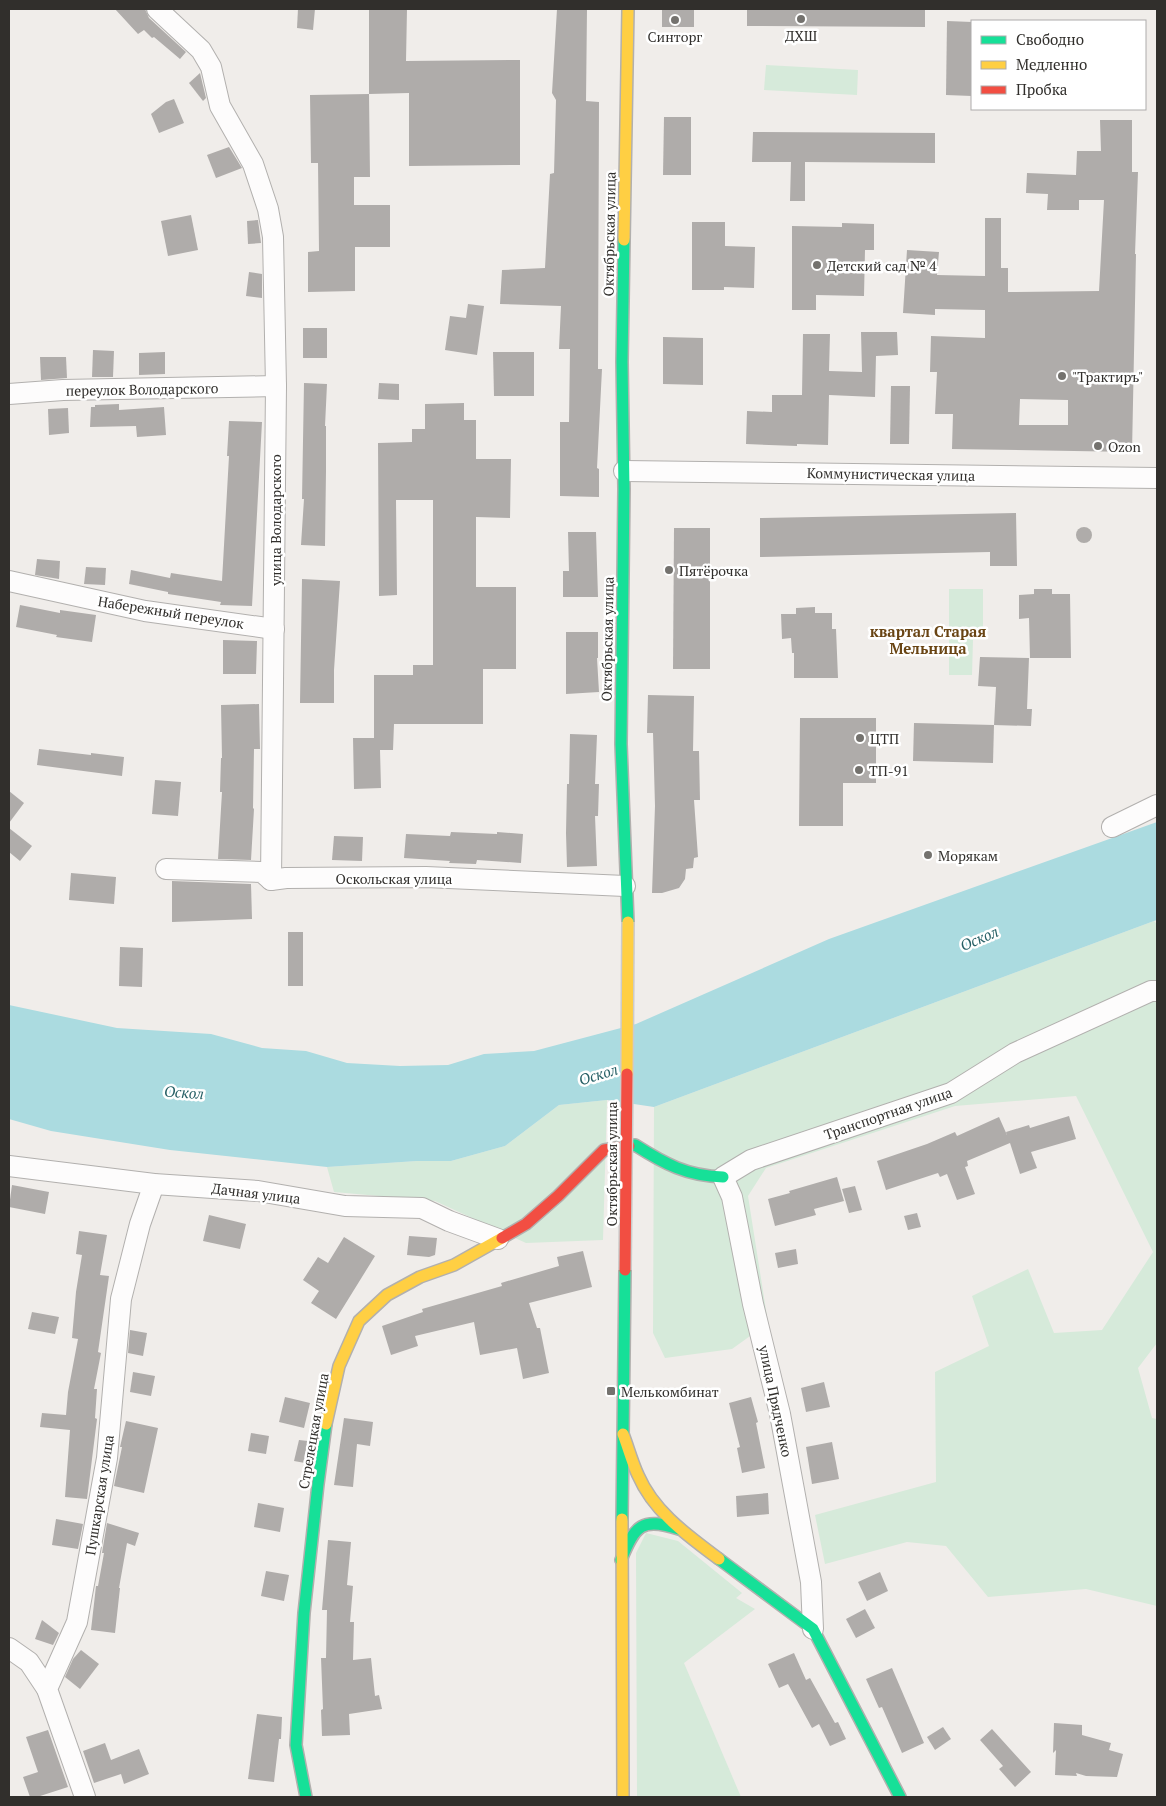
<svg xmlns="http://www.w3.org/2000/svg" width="1166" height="1806" font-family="'PT Serif',serif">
  <rect width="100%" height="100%" fill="#f0edea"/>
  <g fill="#d6eada">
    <polygon points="766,65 858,70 857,95 764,90"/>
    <polygon points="949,589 983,589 983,639 973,640 972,675 949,675"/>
    <polygon points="1154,921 1157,924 1157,1343 1138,1368 1152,1418 1157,1419 1157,1606 1086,1589 988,1597 946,1546 907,1542 825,1564 815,1515 936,1482 935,1372 989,1346 972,1296 1028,1269 1054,1333 1102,1330 1153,1252 1076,1096 955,1106 766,1168 748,1196 768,1323 732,1349 665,1358 653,1333 654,1107"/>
    <polygon points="607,1100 603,1240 526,1243 435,1201 334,1192 327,1167 417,1161 451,1161 505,1146 559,1105"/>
    <polygon points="646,1533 678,1541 742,1593 736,1598 755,1609 684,1663 741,1797 637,1797 636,1553"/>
  </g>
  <polygon fill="#abdbe0" points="1157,822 1157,920 1154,921 654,1107 607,1100 559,1105 505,1146 451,1161 417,1161 327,1167 170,1150 51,1131 9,1119 9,1005 117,1028 211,1034 262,1048 306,1051 347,1063 400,1066 448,1065 484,1054 534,1051 636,1024 829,939"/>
  <g fill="#afacaa" fill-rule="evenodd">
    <polygon points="115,9 145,9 149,18 186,52 180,59 154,37 152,38 144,30 138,34"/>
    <polygon points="298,9 315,9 313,30 297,28"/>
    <polygon points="369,9 407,9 406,61 520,60 520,165 409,166 409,93 369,94"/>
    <polygon points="557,9 587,9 586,101 599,102 598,369 602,369 597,468 599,469 599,497 560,496 560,422 569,422 570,349 559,349 561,306 500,304 502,270 545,268 550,174 554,173 556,100 552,93"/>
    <rect x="662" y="9" width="32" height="18"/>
    <polygon points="747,9 925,9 925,27 747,26"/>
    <polygon points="947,21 972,22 972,96 946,95"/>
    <polygon points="200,73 206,98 203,101 189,83"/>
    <polygon points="369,94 370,177 354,177 354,205 390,205 390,247 355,247 355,291 308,292 308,252 319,251 318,163 311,163 310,95"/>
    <polygon points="174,99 184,123 159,133 151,114 166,102"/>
    <polygon points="664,117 691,117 691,175 663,175"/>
    <path d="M1100 120H1132V172H1138L1135 254H1136L1132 452 952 449 953 414H935L937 372H930L931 336 985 338V310L935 309V315L903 313 907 250 939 252 937 275 985 276V218H1001V268H1008V292L1099 291 1104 200H1079V210H1047L1048 194 1026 193 1027 173 1076 175 1077 151H1101ZM1020 399 1068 400V425H1019Z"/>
    <polygon points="753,132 935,133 935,163 805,162 805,201 790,201 791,162 752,162"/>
    <polygon points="229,147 242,168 216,178 207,155"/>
    <polygon points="191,215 198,250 168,256 161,221"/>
    <polygon points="258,220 261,243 248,244 247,221"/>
    <polygon points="692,222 725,222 725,246 755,247 754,288 724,287 724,290 692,290"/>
    <polygon points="842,223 874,224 874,250 865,250 864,296 816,295 816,310 792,310 792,226 842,227"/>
    <polygon points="249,272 262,274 262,298 246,296"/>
    <polygon points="468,304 484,306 477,355 445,350 450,316 466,318"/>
    <rect x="303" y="328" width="24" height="30"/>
    <polygon points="861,332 897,332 898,355 876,356 875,397 829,395 828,445 797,444 797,446 746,444 747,411 772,412 772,395 802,395 803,334 830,334 829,371 862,372"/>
    <polygon points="663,337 703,338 703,385 663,384"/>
    <polygon points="93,350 114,351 113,377 92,377"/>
    <polygon points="165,352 165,374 139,375 139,353"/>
    <polygon points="493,352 534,352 534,396 494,396"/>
    <polygon points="40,357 66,357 67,378 41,380"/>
    <polygon points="304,383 327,384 325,426 326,426 326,471 325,546 301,545 304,499 302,499"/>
    <polygon points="379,383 399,384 399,400 378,399"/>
    <polygon points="891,386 910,386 909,444 890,444"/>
    <polygon points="464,403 464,420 476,420 476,459 511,459 510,518 476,517 476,587 516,587 516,669 483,669 483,724 394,724 393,750 380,750 381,788 354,789 353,738 374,738 374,675 413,675 413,665 433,665 433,500 396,500 397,595 379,596 378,443 412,442 412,429 425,429 425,404"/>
    <polygon points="119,404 119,410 164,407 166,435 137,437 136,426 90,427 91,407 95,407 95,405"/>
    <polygon points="68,408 69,433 49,435 48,409"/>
    <polygon points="229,421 262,422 252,606 220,605 221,602 168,594 168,592 129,584 131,570 170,578 171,573 222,581 229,456 227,456"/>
    <polygon points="1016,513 1017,566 990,566 990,552 760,557 760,518"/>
    <circle cx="1084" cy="535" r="8"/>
    <polygon points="674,528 710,528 710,669 673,669"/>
    <polygon points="568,532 596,532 598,597 563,597 563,571 569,571"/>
    <polygon points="37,559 60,561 59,579 35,575"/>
    <polygon points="86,567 106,568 105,585 84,584"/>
    <polygon points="302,579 340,581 334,670 334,703 300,703"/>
    <polygon points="1034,589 1052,589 1052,594 1070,594 1071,658 1030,658 1029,618 1019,619 1019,595 1034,594"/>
    <polygon points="20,605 60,613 60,610 96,615 92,642 56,637 57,635 16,627"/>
    <polygon points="815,607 815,613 832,613 832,629 836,629 838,678 794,678 794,653 792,653 791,638 782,639 781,614 796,614 796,608"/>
    <polygon points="566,632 598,632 598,658 597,658 599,692 566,694"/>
    <polygon points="223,640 257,641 256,674 223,674"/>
    <polygon points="980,657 1029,658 1027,709 1032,709 1031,726 994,725 996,687 978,686"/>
    <polygon points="648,695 694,696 693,751 699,751 700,800 694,800 698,857 694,858 693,868 686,869 685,879 679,888 662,893 652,893 655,806 653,733 647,733"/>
    <polygon points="259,704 260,749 254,749 253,808 254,809 251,860 218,859 222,792 220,792 221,758 222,758 221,705"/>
    <polygon points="800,718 876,718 876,783 843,783 843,826 799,826"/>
    <polygon points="914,723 994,725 993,763 913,761"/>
    <polygon points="570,734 597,735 595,784 599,784 598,816 595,816 597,866 567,867 566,833 567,784 569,784"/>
    <polygon points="39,749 91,755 91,753 124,757 122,776 37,765"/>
    <polygon points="155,780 181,782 178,816 152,814"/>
    <polygon points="9,791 24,803 9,823"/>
    <polygon points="9,828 32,846 20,861 9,852"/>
    <polygon points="451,832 497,834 497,832 523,834 521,863 477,860 476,864 449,863 450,861 404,858 406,834 450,836"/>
    <polygon points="334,836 363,837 362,861 332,860"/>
    <polygon points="71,873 116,877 114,904 69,900"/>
    <polygon points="172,881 251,884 252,919 172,922"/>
    <rect x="288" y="932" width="15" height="54"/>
    <polygon points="120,947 143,948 142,987 119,986"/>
    <polygon points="1069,1116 1076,1139 1031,1152 1037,1168 1020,1174 1010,1143 967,1161 968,1166 965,1167 975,1194 957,1200 947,1174 940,1177 938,1173 886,1190 877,1161 927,1144 955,1132 957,1136 999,1117 1007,1135 1006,1132 1029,1125 1030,1128"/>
    <polygon points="837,1177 844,1201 814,1209 816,1215 775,1226 768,1199 790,1193 789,1191"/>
    <polygon points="12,1185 49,1192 45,1214 9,1207"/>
    <polygon points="855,1186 862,1210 849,1213 842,1189"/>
    <polygon points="917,1213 921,1227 908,1230 904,1216"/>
    <polygon points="209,1215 246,1224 240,1249 203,1241"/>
    <polygon points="79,1231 107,1235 100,1275 109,1276 98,1352 101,1353 94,1389 97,1389 95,1418 97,1419 87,1499 65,1497 70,1430 40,1427 42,1413 66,1415 68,1392 78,1339 72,1338 76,1292 82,1255 76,1254"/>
    <polygon points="409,1236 437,1238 435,1255 429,1257 407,1255"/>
    <polygon points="344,1237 375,1256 336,1319 311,1303 319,1291 303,1280 318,1257 328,1263"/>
    <polygon points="796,1249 798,1264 778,1268 775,1253"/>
    <polygon points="583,1251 592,1287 529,1303 537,1328 540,1328 549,1373 523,1379 517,1348 480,1355 474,1322 415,1336 418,1346 391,1355 382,1326 423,1312 422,1309 502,1286 501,1283 559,1266 557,1257"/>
    <polygon points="32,1312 59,1317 55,1334 28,1329"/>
    <polygon points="130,1330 147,1333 143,1356 128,1353"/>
    <polygon points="133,1372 155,1376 151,1396 130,1392"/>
    <polygon points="824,1382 830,1407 806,1412 801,1388"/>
    <polygon points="285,1397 310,1403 304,1428 279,1422"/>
    <polygon points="751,1397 758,1422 756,1423 765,1468 742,1473 737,1448 740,1447 729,1403"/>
    <polygon points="344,1418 373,1422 370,1446 357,1444 353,1487 334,1485"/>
    <polygon points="126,1421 158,1428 144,1493 114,1486 122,1447 120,1447"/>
    <polygon points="251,1433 269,1436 266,1454 248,1451"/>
    <polygon points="299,1440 308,1441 305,1463 294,1461"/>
    <polygon points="832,1442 839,1479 812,1484 806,1447"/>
    <polygon points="768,1493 769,1514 737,1517 736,1496"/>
    <polygon points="258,1503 284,1508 280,1532 254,1527"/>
    <polygon points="56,1519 83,1524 78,1549 52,1545"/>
    <polygon points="107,1523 139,1533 135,1546 127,1543 119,1588 120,1588 115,1633 91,1630 96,1586 98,1586 104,1553 102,1553"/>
    <polygon points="328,1540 351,1542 347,1585 353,1586 350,1622 354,1622 353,1660 371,1658 375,1696 379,1695 382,1709 349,1714 350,1735 322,1736 321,1710 323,1709 321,1658 326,1658 327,1610 322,1610"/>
    <polygon points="266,1571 289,1575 284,1601 261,1596"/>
    <polygon points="880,1572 888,1591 867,1601 858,1582"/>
    <polygon points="865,1609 875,1628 856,1638 846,1619"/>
    <polygon points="42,1620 59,1633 53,1645 35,1639"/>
    <polygon points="81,1650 99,1664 80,1689 65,1677 73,1659"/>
    <polygon points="794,1653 806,1680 810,1678 835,1723 838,1722 846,1739 830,1746 819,1724 812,1728 788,1684 779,1688 768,1664"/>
    <polygon points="892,1668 924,1743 902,1753 882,1707 879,1708 866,1679"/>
    <polygon points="257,1714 282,1717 281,1739 279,1739 274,1782 248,1779"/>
    <polygon points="1054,1723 1082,1725 1082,1735 1111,1743 1109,1750 1123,1754 1117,1777 1086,1776 1076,1773 1077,1776 1055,1775 1056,1750 1053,1753"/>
    <polygon points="943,1727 951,1739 935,1750 927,1737"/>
    <polygon points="992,1729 1031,1772 1015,1787 999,1769 1003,1766 980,1740"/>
    <polygon points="48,1730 68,1787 37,1797 30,1797 23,1777 38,1772 26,1737"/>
    <polygon points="105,1743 111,1760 139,1749 149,1774 124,1784 121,1774 94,1783 83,1751"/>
  </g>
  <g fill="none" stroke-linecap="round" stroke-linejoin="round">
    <g stroke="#b2b0ae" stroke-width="22">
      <g id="street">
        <polyline points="157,9 201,50 211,67 220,106 253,164 268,209 273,237 276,386 271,880"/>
        <polyline points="9,394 63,390 276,386"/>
        <polyline points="624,471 1157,478"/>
        <polyline points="9,581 145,611 274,629"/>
        <polyline points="1112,827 1157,805"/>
        <polyline points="166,869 262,872 271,880 286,878 426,877 625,886"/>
        <polyline points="9,1166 154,1184 258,1191 345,1206 422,1208 449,1221 498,1239"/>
        <polyline points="813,1629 811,1582 780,1414 753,1304 732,1197 723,1177 751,1160 951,1093 1015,1053 1151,991 1157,991"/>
        <polyline points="9,1648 29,1662 47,1689"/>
        <polyline points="85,1797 47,1689 77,1622 107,1458 121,1299 140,1224 154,1184"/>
      </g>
    </g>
    <g stroke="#b2b0ae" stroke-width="14">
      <g id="fast">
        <polyline points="624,240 622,362 624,489 621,744 628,922"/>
        <path d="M629 1146 635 1145C665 1164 687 1176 723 1177"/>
        <polyline points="622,1519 625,1270"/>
        <polyline points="719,1559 813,1629 900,1797"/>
        <path d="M621 1560C635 1525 642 1517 679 1529"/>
        <polyline points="306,1797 296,1745 304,1613 318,1484 326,1424"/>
      </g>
    </g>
    <g stroke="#b2b0ae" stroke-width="14">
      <g id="slow">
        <polyline points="624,240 628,9"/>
        <polyline points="326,1424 339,1366 359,1321 387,1295 420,1277 454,1265 502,1238"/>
        <path d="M623 1434C628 1447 632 1462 638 1475 654 1512 687 1535 719 1559"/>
        <polyline points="622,1519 623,1797"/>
      </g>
    </g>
    <g stroke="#b2b0ae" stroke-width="14">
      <polyline id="jam" points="502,1238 526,1224 558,1196 604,1150 629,1146"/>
    </g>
    <use href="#street" stroke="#fdfcfc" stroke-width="20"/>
    <use href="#fast" stroke="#16e098" stroke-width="11"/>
    <use href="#slow" stroke="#ffcf43" stroke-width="11"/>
    <use href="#jam" stroke="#f24e42" stroke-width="11"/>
    <g stroke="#cccbca" stroke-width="14" stroke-linecap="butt">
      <polyline id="slow-bridge" points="627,1074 628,922"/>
    </g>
    <g stroke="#cccbca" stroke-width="14" stroke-linecap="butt">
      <polyline id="jam-bridge" points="625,1270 627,1074"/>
    </g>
    <use href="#slow-bridge" stroke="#ffcf43" stroke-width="11"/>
    <use href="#jam-bridge" stroke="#f24e42" stroke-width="11"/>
  </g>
  <g fill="#74726e" stroke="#fff" stroke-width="2">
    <circle cx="801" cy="19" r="5"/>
    <circle cx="675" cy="20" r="5"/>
    <circle cx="817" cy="265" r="5"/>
    <circle cx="1062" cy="376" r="5"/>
    <circle cx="1098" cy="446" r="5"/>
    <circle cx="669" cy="570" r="5"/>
    <circle cx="860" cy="738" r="5"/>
    <circle cx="859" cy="770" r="5"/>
    <circle cx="928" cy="855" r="5"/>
    <rect x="606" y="1386" width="10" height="10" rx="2.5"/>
  </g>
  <g text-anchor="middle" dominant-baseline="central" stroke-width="5" stroke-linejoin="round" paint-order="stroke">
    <g font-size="14" fill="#312f2c" stroke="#fff" text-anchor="start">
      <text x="801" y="35" text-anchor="middle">ДХШ</text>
      <text x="675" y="36" text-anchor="middle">Синторг</text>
      <text x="827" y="265">Детский сад № 4</text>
      <text x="1072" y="376">"Трактиръ"</text>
      <text x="1108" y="446">Ozon</text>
      <text x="679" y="570">Пятёрочка</text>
      <text x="870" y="738">ЦТП</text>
      <text x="869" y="770">ТП-91</text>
      <text x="938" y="855">Морякам</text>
      <text x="621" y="1391">Мелькомбинат</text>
    </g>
    <g font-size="14" fill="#312f2c" stroke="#fff">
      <text transform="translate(609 234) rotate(-89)">Октябрьская улица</text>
      <text transform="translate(142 389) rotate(-1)">переулок Володарского</text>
      <text transform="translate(891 474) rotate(1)">Коммунистическая улица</text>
      <text transform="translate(275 520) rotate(-90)">улица Володарского</text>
      <text transform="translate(171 612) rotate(9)">Набережный переулок</text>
      <text transform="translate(607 639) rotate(-89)">Октябрьская улица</text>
      <text x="394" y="878">Оскольская улица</text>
      <text transform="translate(888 1113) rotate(-19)">Транспортная улица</text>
      <text transform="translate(611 1164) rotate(-90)">Октябрьская улица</text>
      <text transform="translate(256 1193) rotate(7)">Дачная улица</text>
      <text transform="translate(776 1401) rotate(78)">улица Прядченко</text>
      <text transform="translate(313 1431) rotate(-80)">Стрелецкая улица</text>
      <text transform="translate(99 1495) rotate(-81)">Пушкарская улица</text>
    </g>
    <g font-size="15" font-weight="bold" fill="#694413" stroke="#fff">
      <text x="928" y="631">квартал Старая<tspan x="928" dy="17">Мельница</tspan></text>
    </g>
    <g font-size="15" font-style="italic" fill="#276066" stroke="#fff">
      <text transform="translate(979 938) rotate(-23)">Оскол</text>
      <text transform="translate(598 1074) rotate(-17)">Оскол</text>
      <text transform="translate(184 1092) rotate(4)">Оскол</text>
    </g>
  </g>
  <rect width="1166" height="1806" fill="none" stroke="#312f2c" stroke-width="20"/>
  <rect x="971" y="20" width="175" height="90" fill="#ffffff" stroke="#adacab"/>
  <rect x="981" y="36" width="25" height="8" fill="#16e098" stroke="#adacab"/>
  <text x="1016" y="45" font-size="15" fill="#312f2c">Свободно</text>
  <rect x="981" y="61" width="25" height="8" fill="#ffcf43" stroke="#adacab"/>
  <text x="1016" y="70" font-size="15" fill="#312f2c">Медленно</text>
  <rect x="981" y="86" width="25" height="8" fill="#f24e42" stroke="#adacab"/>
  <text x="1016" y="95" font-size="15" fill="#312f2c">Пробка</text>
</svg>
